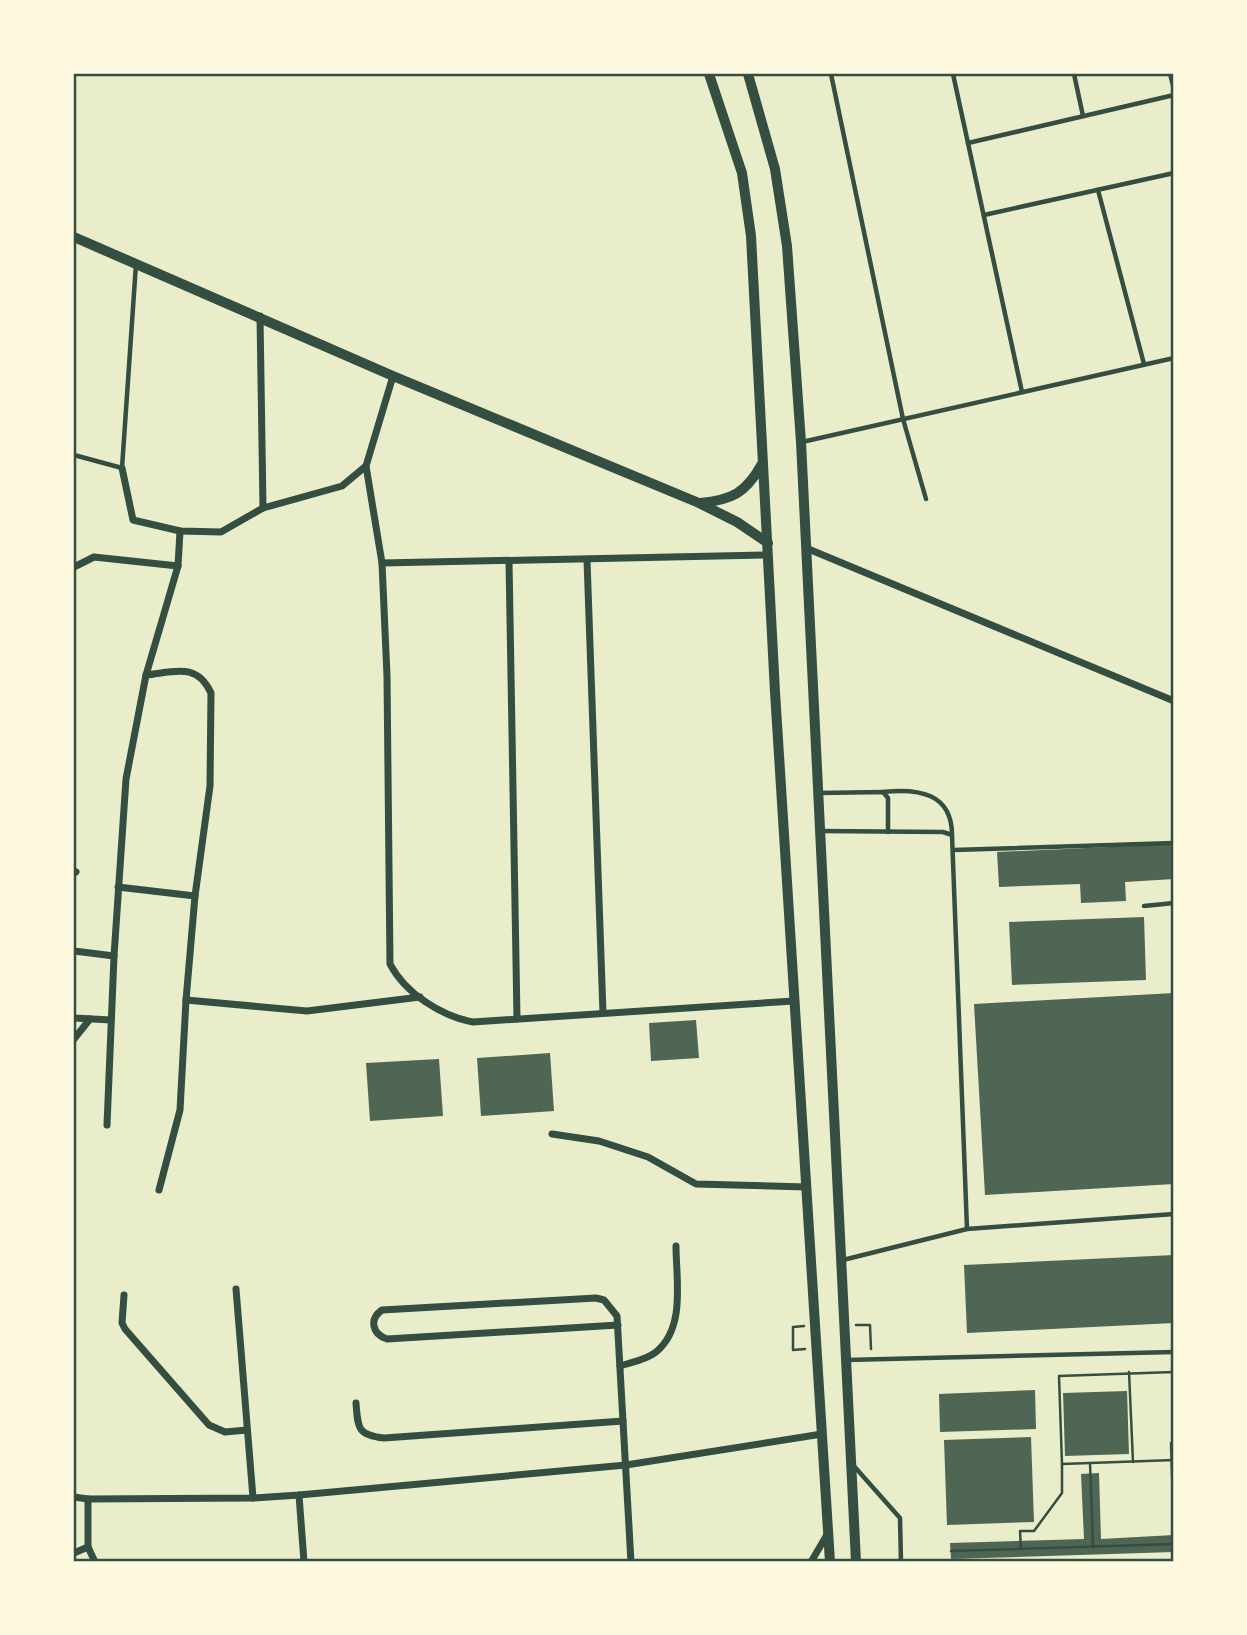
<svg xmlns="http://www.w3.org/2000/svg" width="1247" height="1635" font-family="'IBM Plex Sans',sans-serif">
  <rect width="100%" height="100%" fill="#e9edc9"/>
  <g fill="#4f6655">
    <polygon points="1174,844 1174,879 1125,882 1126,901 1081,903 1080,884 999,887 997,852"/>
    <polygon points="1144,917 1146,980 1012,985 1009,922"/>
    <polygon points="1174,993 1174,1184 985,1195 974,1004"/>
    <polygon points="696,1020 699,1058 651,1061 649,1023"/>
    <polygon points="550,1053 554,1111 481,1116 477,1058"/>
    <polygon points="439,1059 443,1116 370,1121 366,1063"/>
    <polygon points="1174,1255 1174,1323 967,1333 964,1265"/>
    <polygon points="1035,1390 1036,1429 940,1432 939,1394"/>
    <polygon points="1127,1391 1129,1454 1065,1456 1063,1393"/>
    <polygon points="1031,1437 1034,1522 947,1525 944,1440"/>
    <polygon points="1099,1473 1101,1539 1174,1535 1174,1552 951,1559 950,1543 1084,1539 1081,1474"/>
  </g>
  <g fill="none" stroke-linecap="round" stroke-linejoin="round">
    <g stroke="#344e41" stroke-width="2.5">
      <polyline points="856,1325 870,1325 871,1349"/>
      <polyline points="804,1326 793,1327 793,1350 805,1349"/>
      <polyline points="1129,1372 1133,1462"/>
      <polyline points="1174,1372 1059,1376 1062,1464 1174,1460"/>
      <polyline points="1171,1443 1174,1537"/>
      <polyline points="1090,1463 1093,1547"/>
      <polyline points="1021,1549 1020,1531 1034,1531 1062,1493 1062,1464"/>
      <polyline points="951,1551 1174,1544"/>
    </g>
    <g stroke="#344e41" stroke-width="4.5">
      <polyline points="831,74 903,419 926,499"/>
      <polyline points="953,74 1022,392"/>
      <polyline points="1074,74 1083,116"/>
      <polyline points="1170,74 1174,89"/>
      <polyline points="968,143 1174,95"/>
      <polyline points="1098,190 1144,364"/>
      <polyline points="984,215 1174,173"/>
      <polyline points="802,442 1174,358"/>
      <polyline points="74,455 122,468 136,264"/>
      <path d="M883 792C918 788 952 793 952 835"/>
      <polyline points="819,793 883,792 888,798 888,832"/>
      <polyline points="820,831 943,832 952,835 967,1229"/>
      <polyline points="954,850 1174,843"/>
      <polyline points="1144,906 1174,903"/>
      <polyline points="843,1260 967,1229 1174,1214"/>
      <polyline points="846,1360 1174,1352"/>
      <polyline points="853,1465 900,1518 901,1562"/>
    </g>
    <g stroke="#344e41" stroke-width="7">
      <polyline points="260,316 263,508"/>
      <path d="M366 466 382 563 387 676 390 964C405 993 441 1016 473 1022L794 1001"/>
      <polyline points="122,468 133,520 180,531 221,532 263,508 342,486 366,466 393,376"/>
      <polyline points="806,548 1174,701"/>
      <polyline points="587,560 603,1013"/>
      <polyline points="509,561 517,1019"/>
      <polyline points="382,563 768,555"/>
      <polyline points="74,567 94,557 178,566"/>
      <path d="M146 675C174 672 197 662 211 693L210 786 195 896 186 1000 180 1110 159 1190"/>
      <polyline points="74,871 76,872"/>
      <polyline points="118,887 195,896"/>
      <polyline points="74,951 114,956"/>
      <polyline points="186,1000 307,1011 420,997"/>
      <polyline points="74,1018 111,1020"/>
      <polyline points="74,1039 90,1019"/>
      <polyline points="107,1125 114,956 126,779 146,675 178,566 180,531"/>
      <polyline points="552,1134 599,1141 648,1157 696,1184 806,1187"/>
      <polyline points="236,1289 253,1498"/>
      <polyline points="124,1295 122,1323 125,1329 209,1425 225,1432 247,1430"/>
      <path d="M618 1325 387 1339C372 1334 369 1319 382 1310L596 1298 604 1300 617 1316 631 1562"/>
      <path d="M620 1366C632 1362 646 1360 656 1352 686 1328 676 1279 676 1246"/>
      <path d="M356 1403C358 1428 357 1435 384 1438L623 1421"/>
      <polyline points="299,1495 304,1562"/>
      <polyline points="74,1497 88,1499 253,1498 299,1495 626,1465 822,1434"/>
      <polyline points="88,1499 88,1547"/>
      <polyline points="74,1553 88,1547 95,1562"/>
      <polyline points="811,1562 828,1533"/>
    </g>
    <g stroke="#344e41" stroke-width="10">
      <polyline points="709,74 742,173 751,236 775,692 830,1562"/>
      <polyline points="748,74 775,169 787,246 801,442 856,1562"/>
      <polyline points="74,237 393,376 699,503 737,522 768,543"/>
      <path d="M700 503C732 500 746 493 762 464"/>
    </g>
  </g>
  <rect width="1247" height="1635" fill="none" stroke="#fefae0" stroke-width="150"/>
  <rect x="75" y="75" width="1097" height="1485" fill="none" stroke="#344e41" stroke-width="2.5"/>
</svg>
